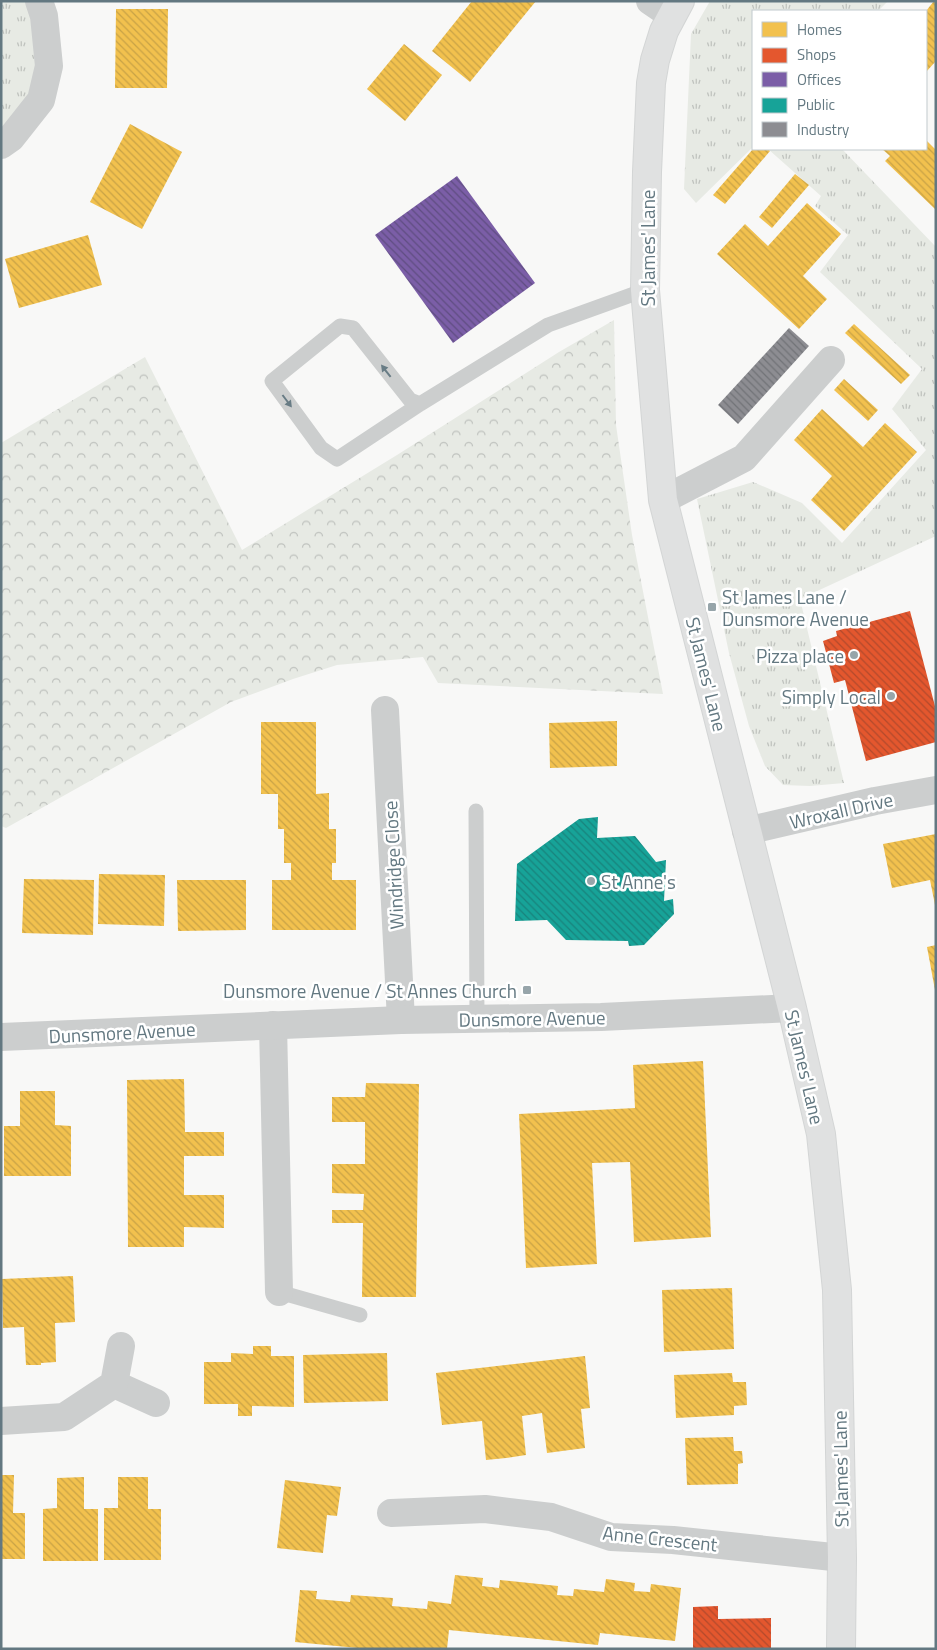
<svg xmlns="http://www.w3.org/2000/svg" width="937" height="1650" font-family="'Titillium Web',sans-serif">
  <defs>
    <pattern id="grass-tufts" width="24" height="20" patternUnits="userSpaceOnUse" patternTransform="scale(1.25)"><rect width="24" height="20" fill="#e7eae4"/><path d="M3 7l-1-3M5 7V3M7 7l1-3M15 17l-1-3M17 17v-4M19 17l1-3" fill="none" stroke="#bfc2be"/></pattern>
    <pattern id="park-crowns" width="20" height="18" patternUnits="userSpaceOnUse" patternTransform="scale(1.25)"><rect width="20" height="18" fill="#e7eae4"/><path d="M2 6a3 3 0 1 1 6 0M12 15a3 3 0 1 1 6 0" fill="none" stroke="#bfc2be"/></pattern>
    <pattern id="homes-back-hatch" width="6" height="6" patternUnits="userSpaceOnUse" patternTransform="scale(1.25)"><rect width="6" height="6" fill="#f2c14e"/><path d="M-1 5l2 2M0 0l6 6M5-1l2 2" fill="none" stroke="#c8a246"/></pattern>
    <pattern id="shops-back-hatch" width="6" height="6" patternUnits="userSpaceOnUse" patternTransform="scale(1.25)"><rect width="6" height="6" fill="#e4572e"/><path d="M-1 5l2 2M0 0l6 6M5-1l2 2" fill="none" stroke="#b24a2c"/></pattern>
    <pattern id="offices-back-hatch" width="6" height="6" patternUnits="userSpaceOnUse" patternTransform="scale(1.25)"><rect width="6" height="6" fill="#7b5ea7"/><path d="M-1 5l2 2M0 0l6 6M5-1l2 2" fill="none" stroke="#5f4d81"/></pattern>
    <pattern id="public-back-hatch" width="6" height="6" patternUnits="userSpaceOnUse" patternTransform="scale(1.25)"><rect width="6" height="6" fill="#17a398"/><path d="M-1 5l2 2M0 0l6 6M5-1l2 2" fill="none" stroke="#19837c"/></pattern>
    <pattern id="industry-back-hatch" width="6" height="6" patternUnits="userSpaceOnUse" patternTransform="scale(1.25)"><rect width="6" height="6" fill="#8d8d92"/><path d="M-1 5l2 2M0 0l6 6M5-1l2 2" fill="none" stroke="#717377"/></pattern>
  </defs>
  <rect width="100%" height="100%" fill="#f8f8f7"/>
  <g fill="url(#grass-tufts)">
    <polygon points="1,1 28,1 40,54 36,82 11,124 1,132"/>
    <polygon points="710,1 888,1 878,11 753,11 753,147 696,203 684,189 691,34"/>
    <polygon points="768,149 842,149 936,247 936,536 800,599 844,783 810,786 783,785 765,766 749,726 729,653 697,499 753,482 802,503 842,543 926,450 892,409 922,369 820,272 848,235 815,206 821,196"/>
  </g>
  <polygon fill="url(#park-crowns)" points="614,320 616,425 632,535 663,694 438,683 423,657 337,665 293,679 231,702 6,828 1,826 1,443 145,357 242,550 397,455 559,352"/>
  <g fill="url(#homes-back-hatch)">
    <polygon points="472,1 536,1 470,82 432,51"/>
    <polygon points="934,1 936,1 936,61 926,72 926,11"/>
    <polygon points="116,9 168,9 167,88 115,88"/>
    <polygon points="404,44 442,75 405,121 367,89"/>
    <polygon points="130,124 182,152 142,229 90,202"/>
    <polygon points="926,140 936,150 936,210 885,161 890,156 882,149 926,149"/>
    <polygon points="753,149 768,149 770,151 725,204 713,195"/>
    <polygon points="795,174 809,185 772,228 759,217"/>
    <polygon points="807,203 841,234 803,276 827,299 799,329 717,254 745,224 768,246"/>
    <polygon points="88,235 102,285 19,308 5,259"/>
    <polygon points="854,324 910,375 901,384 845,333"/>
    <polygon points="844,379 878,410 868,421 834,390"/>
    <polygon points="822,409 863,447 885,423 917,452 844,531 811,500 832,476 794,440"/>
    <polygon points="617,721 617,766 550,768 549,723"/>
    <polygon points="261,722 316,722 316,794 329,793 329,829 336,829 336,863 332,863 332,880 356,880 356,930 272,930 272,880 291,880 291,863 284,863 284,829 278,829 278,794 261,794"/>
    <polygon points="936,834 936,905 935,905 930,880 892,888 883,844"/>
    <polygon points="99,874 165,875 164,926 98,924"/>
    <polygon points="24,879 94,880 93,935 22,933"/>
    <polygon points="177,880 246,880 246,930 178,931"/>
    <polygon points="936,945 936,990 935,990 927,947"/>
    <polygon points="703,1061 711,1237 634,1242 630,1162 592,1163 597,1264 526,1268 519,1114 635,1108 633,1065"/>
    <polygon points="184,1079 185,1132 224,1132 224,1156 184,1156 184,1195 224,1195 224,1228 184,1227 184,1247 128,1247 127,1080"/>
    <polygon points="366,1083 419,1084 416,1297 362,1297 363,1223 332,1223 332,1210 363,1210 364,1194 332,1193 332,1164 365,1164 365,1122 332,1122 332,1097 365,1097"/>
    <polygon points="20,1091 55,1091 55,1125 71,1126 71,1176 4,1176 4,1126 20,1126"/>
    <polygon points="73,1276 75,1322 55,1323 56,1362 41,1363 41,1365 26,1365 24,1327 3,1328 2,1279"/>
    <polygon points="732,1288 734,1349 664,1352 662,1290"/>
    <polygon points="253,1346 271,1346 271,1356 294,1356 294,1407 252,1406 252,1416 238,1416 238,1404 204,1404 204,1362 231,1362 231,1353 253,1354"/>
    <polygon points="387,1353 388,1401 304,1403 303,1355"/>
    <polygon points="585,1356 590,1408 581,1409 585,1448 547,1453 542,1413 522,1416 526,1455 506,1458 486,1460 482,1421 442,1425 436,1373"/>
    <polygon points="732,1373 733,1382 746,1382 747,1405 734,1406 734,1415 676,1418 674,1375"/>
    <polygon points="733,1437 734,1451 742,1451 743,1463 738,1464 738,1484 687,1485 685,1438"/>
    <polygon points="1,1475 14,1475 13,1513 25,1513 25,1559 1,1559"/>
    <polygon points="84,1477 84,1509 98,1509 98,1561 43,1561 43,1509 57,1508 57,1478"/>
    <polygon points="118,1477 148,1477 148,1509 161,1509 161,1560 104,1560 104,1508 118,1508"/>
    <polygon points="285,1480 341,1487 337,1516 327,1515 323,1553 277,1548"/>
    <polygon points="455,1575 483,1578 482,1586 499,1588 500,1580 558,1586 557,1595 573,1596 574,1589 604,1592 606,1579 635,1583 634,1591 650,1592 651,1584 681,1588 675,1641 600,1633 598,1645 449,1630 447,1649 368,1649 295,1642 300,1590 317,1591 316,1599 350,1602 351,1595 393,1598 392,1606 427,1609 428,1601 451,1604"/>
  </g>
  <g fill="url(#shops-back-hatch)">
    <polygon points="910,611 936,710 936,742 866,761 845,680 834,683 823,641 837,636 836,631"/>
    <polygon points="718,1606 718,1619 771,1618 771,1649 693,1649 693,1607"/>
  </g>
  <polygon fill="url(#offices-back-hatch)" points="457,176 535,283 453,343 375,235"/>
  <polygon fill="url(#public-back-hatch)" points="598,817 597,838 635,836 656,862 666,860 664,901 673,899 674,914 644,945 629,946 628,941 566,940 547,920 515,921 517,864 579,819"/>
  <polygon fill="url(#industry-back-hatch)" points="789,328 809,346 738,424 718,405"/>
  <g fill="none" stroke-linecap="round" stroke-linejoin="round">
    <g stroke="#d3d5d5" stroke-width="30">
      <polyline id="secondary" points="680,1 664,31 655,60 651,83 647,172 645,290 663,500 792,1008 821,1134 837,1290 842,1558 841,1649"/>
    </g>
    <g stroke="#cccece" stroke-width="15">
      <polyline points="420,404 410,400 353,328 340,326 272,381 321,448 337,459 420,404 548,325 645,290"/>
      <polyline points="476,811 477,1019"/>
      <polyline points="279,1292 360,1315"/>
    </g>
    <g stroke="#cccece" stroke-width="28">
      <polyline points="650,1 672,16"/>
      <polyline points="1,145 11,138 41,100 49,66 44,16 39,1"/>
      <polyline points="663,500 744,458 831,360"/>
      <polyline points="385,710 401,1020"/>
      <polyline points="746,831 875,801 936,790"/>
      <polyline points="273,1025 279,1292"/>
      <polyline points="1,1037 401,1020 601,1017 792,1008"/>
      <polyline points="114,1384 156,1403"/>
      <polyline points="1,1421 64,1417 114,1384 121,1346"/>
      <polyline points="391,1513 485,1509 551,1517 611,1537 673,1540 842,1558"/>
    </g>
    <use href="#secondary" stroke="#e0e1e1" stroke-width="28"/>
  </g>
  <defs><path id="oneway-solid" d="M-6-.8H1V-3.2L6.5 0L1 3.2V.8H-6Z" transform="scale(1.25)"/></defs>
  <g fill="#687c85">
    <use href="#oneway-solid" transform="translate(386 371) rotate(-128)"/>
    <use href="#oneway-solid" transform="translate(287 401) rotate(53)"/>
  </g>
  <g fill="#97a5aa" stroke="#fff" stroke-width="2">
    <rect x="707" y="602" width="10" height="10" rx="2.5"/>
    <circle cx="854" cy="655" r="5"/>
    <circle cx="891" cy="696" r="5"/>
    <circle cx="591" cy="881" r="5"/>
    <rect x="522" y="985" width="10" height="10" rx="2.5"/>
  </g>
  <g text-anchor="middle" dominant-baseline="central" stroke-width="5" stroke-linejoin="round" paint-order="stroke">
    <g font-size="19" fill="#637881" stroke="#fff">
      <text transform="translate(647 248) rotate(-90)">St James' Lane</text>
      <text transform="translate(707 674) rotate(76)">St James' Lane</text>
      <text transform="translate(841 810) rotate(-13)">Wroxall Drive</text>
      <text transform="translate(393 865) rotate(-93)">Windridge Close</text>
      <text transform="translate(532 1018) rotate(-1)">Dunsmore Avenue</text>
      <text transform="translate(122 1032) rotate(-3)">Dunsmore Avenue</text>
      <text transform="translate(805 1067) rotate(77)">St James' Lane</text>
      <text transform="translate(840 1469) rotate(-91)">St James' Lane</text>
      <text transform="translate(660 1538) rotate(6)">Anne Crescent</text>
    </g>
    <g font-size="19" fill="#637881" stroke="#fff" text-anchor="end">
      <text x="722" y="596" text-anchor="start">St James Lane /<tspan x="722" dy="22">Dunsmore Avenue</tspan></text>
      <text x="844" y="655">Pizza place</text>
      <text x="881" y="696">Simply Local</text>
      <text x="601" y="881" text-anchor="start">St Anne's</text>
      <text x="517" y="990">Dunsmore Avenue / St Annes Church</text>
    </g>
  </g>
  <rect width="937" height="1650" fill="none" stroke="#637881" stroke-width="5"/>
  <rect x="752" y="10" width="175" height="140" fill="#ffffff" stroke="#c1c9cd"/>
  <rect x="762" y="22" width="25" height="15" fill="#f2c14e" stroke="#c1c9cd"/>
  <text x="797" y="35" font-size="15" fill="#637881">Homes</text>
  <rect x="762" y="48" width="25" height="15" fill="#e4572e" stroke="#c1c9cd"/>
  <text x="797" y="60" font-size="15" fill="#637881">Shops</text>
  <rect x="762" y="72" width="25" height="15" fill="#7b5ea7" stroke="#c1c9cd"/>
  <text x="797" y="85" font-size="15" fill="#637881">Offices</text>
  <rect x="762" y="98" width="25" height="15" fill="#17a398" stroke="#c1c9cd"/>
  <text x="797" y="110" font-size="15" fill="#637881">Public</text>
  <rect x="762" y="122" width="25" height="15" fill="#8d8d92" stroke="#c1c9cd"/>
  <text x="797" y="135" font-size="15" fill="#637881">Industry</text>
</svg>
